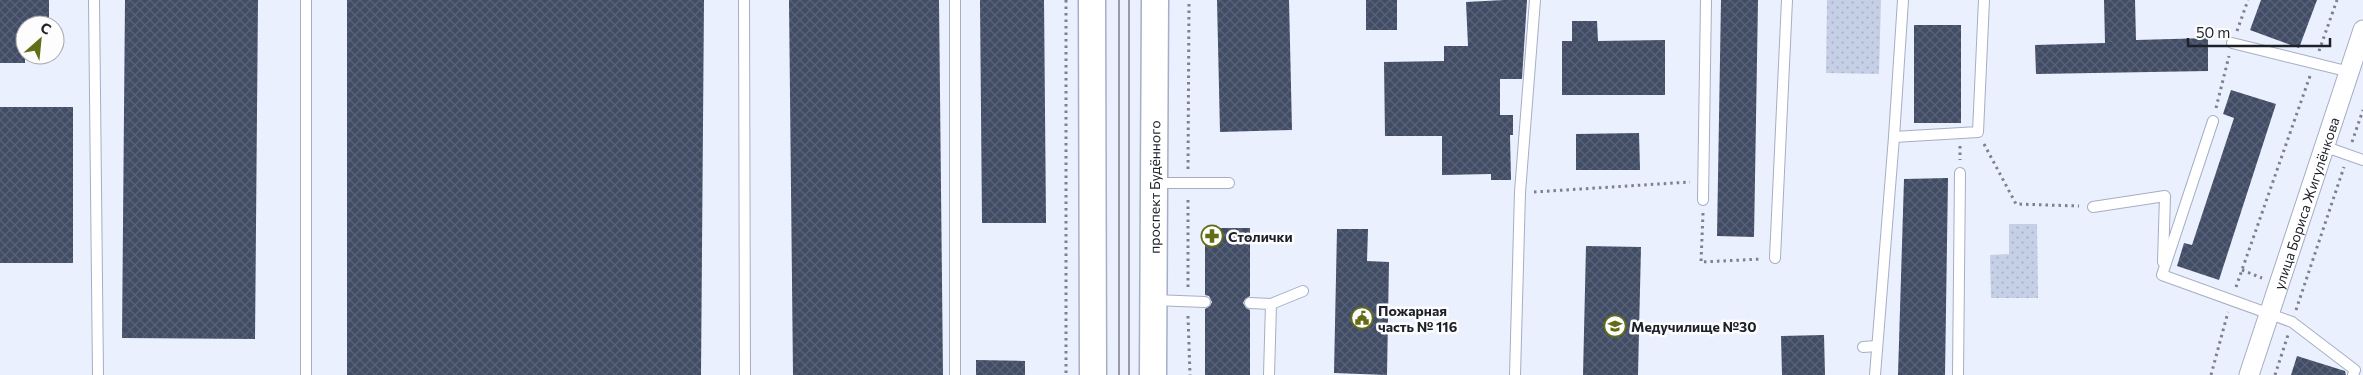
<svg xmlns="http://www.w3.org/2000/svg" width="2363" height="375" font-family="Commissioner,sans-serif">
  <defs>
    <pattern id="park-dots" width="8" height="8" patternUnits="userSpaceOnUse" patternTransform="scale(1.25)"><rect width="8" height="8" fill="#c5cfe5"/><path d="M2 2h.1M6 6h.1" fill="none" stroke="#a9b1c4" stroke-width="1.8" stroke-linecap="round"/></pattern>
    <pattern id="building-cross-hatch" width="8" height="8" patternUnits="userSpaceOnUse" patternTransform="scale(1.25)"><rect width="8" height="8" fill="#414c65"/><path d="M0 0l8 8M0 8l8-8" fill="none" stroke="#5a6277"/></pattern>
  </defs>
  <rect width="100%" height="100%" fill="#eaf0fe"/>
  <g fill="url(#park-dots)">
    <polygon points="1827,0 1881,0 1879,74 1826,73"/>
    <polygon points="2009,224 2037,224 2038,298 1991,298 1990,255 2009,254"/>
  </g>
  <g fill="url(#building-cross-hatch)">
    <polygon points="0,0 49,0 49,25 25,25 25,63 0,63"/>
    <polygon points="125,0 258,0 255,339 122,338"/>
    <polygon points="347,0 704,0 701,375 347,375"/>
    <polygon points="789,0 939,0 943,375 793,375"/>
    <polygon points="980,0 1044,0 1046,223 982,223"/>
    <polygon points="1217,0 1289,0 1292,130 1220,132"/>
    <rect x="1366" y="0" width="31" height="30"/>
    <polygon points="1504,0 1527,0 1522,79 1500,79 1500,115 1513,115 1513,135 1510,135 1511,180 1491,180 1491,174 1442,175 1442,136 1385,136 1384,62 1444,61 1444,46 1468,46 1466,2"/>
    <polygon points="1721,0 1758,0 1754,237 1717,236"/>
    <polygon points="2104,0 2135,0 2136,40 2208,38 2208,71 2036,74 2035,45 2105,43"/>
    <polygon points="2261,0 2317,0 2299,48 2250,30"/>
    <polygon points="1572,21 1597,21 1598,41 1665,40 1665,95 1562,95 1562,41 1572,41"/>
    <rect x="1914" y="25" width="47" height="98"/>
    <polygon points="2231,90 2276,104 2219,280 2177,266 2184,243 2192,245 2234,118 2223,114"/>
    <rect x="0" y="107" width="73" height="156"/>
    <polygon points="1639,133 1640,170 1576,170 1576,134"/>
    <polygon points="1948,178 1945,375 1898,375 1904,179"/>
    <polygon points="1205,228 1250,228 1250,296 1245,299 1243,303 1246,308 1250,310 1250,375 1205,375 1205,309 1210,306 1212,302 1209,296 1205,295"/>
    <polygon points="1337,229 1368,229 1367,261 1389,262 1387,375 1334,373"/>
    <polygon points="1586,246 1641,247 1638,375 1583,375"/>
    <polygon points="1824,335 1825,375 1782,375 1781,336"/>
    <polygon points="2297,356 2345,371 2346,375 2291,375"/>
    <polygon points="976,360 1025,361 1025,375 976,375"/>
  </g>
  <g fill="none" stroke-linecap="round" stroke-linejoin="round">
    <g stroke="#a5aec4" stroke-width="12">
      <g id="service">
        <polyline points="94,0 98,375"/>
        <polyline points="744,0 745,375"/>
        <polyline points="955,0 955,375"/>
        <polyline points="1903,0 1894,137 1978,132 1984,0"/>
        <polyline points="2232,43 2350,72"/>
        <polyline points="2213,121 2162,275 2292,322 2355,370 2353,375"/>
        <polyline points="2326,147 2363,160"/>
        <polyline points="1155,183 1229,183"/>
        <polyline points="1703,200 1706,0"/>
        <polyline points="2093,207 2165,196 2163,262"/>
        <polyline points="1775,258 1787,0"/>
        <polyline points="1154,300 1205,302"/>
        <polyline points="1250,303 1271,304 1269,375"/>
        <polyline points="1271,304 1303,291"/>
        <polyline points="1863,347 1877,346"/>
        <polyline points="306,375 306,0"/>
        <polyline points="1515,375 1520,192 1535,0"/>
        <polyline points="1875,375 1894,137"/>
        <polyline points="1958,375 1960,173"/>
      </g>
    </g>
    <g stroke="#a5aec4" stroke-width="21">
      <g id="minor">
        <path id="s1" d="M2249 375 2363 30"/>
      </g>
    </g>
    <g stroke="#a5aec4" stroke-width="29">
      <g id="secondary">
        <polyline points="1092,0 1093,375"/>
        <path id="s2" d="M1153 375 1155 0"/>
      </g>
    </g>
    <g stroke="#7d818c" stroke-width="3" stroke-dasharray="2.5 4" stroke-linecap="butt">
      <polyline points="1066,0 1066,375"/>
      <polyline points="2237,31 2248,0"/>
      <polyline points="2319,51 2337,0"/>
      <polyline points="2216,108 2229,56"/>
      <polyline points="2352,142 2363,110"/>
      <polyline points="1984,144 2016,204 2079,206"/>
      <polyline points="1960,146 1960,160"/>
      <polyline points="1188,169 1189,0"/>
      <polyline points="1534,192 1690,182"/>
      <polyline points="1703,213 1701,262 1762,259"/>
      <polyline points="2242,270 2262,278"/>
      <polyline points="1188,287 1188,196"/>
      <polyline points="2236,287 2310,76"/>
      <polyline points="2296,310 2344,167"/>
      <polyline points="1188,316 1190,375"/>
      <polyline points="2211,375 2228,312"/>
      <polyline points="2275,375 2288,335"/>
    </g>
    <use href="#service" stroke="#fff" stroke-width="10"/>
    <use href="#minor" stroke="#fff" stroke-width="19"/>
    <use href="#secondary" stroke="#fff" stroke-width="26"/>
    <g stroke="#444751" stroke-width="1">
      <polyline points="1119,0 1119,375"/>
      <polyline points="1129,0 1129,375"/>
    </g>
  </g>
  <defs>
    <g id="pharmacy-ring" transform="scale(1.125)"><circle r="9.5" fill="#fdfdfd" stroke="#626d15" stroke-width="1.5"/><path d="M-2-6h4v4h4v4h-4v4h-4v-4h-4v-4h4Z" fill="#626d15"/></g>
    <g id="civic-ring" transform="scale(1.125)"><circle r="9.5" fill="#fdfdfd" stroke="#626d15" stroke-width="1.5"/><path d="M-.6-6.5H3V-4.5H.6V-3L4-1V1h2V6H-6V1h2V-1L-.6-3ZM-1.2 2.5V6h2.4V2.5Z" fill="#626d15"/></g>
    <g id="university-ring" transform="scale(1.125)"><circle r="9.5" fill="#fdfdfd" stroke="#626d15" stroke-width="1.5"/><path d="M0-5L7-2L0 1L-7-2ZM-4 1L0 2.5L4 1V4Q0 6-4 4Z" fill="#626d15"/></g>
  </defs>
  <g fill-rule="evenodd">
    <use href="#pharmacy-ring" x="1212" y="236"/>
    <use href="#civic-ring" x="1362" y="318"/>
    <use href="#university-ring" x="1615" y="326"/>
  </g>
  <g text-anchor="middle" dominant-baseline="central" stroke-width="5" stroke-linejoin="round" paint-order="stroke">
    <g font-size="14" fill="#1e2129" stroke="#fdfdfd">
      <text stroke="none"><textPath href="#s2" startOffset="188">проспект Будённого</textPath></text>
      <text stroke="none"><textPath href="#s1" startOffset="181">улица Бориса Жигулёнкова</textPath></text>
    </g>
    <g font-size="14" font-weight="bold" fill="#1e2129" stroke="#fdfdfd" text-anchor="start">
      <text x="1228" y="236">Столички</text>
      <text x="1378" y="310">Пожарная<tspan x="1378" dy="16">часть № 116</tspan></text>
      <text x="1631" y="326">Медучилище №30</text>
    </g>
  </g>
  <g transform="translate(40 40) rotate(27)"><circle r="24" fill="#fdfdfd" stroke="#a4a5a8"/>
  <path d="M0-4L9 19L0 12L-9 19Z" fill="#626d15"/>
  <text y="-8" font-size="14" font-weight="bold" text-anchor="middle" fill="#1e2129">С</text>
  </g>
  <path d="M2188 38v8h142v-8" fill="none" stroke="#1e2129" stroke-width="2.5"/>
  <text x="2196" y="38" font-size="15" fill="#1e2129" stroke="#fdfdfd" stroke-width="4" paint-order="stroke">50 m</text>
</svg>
